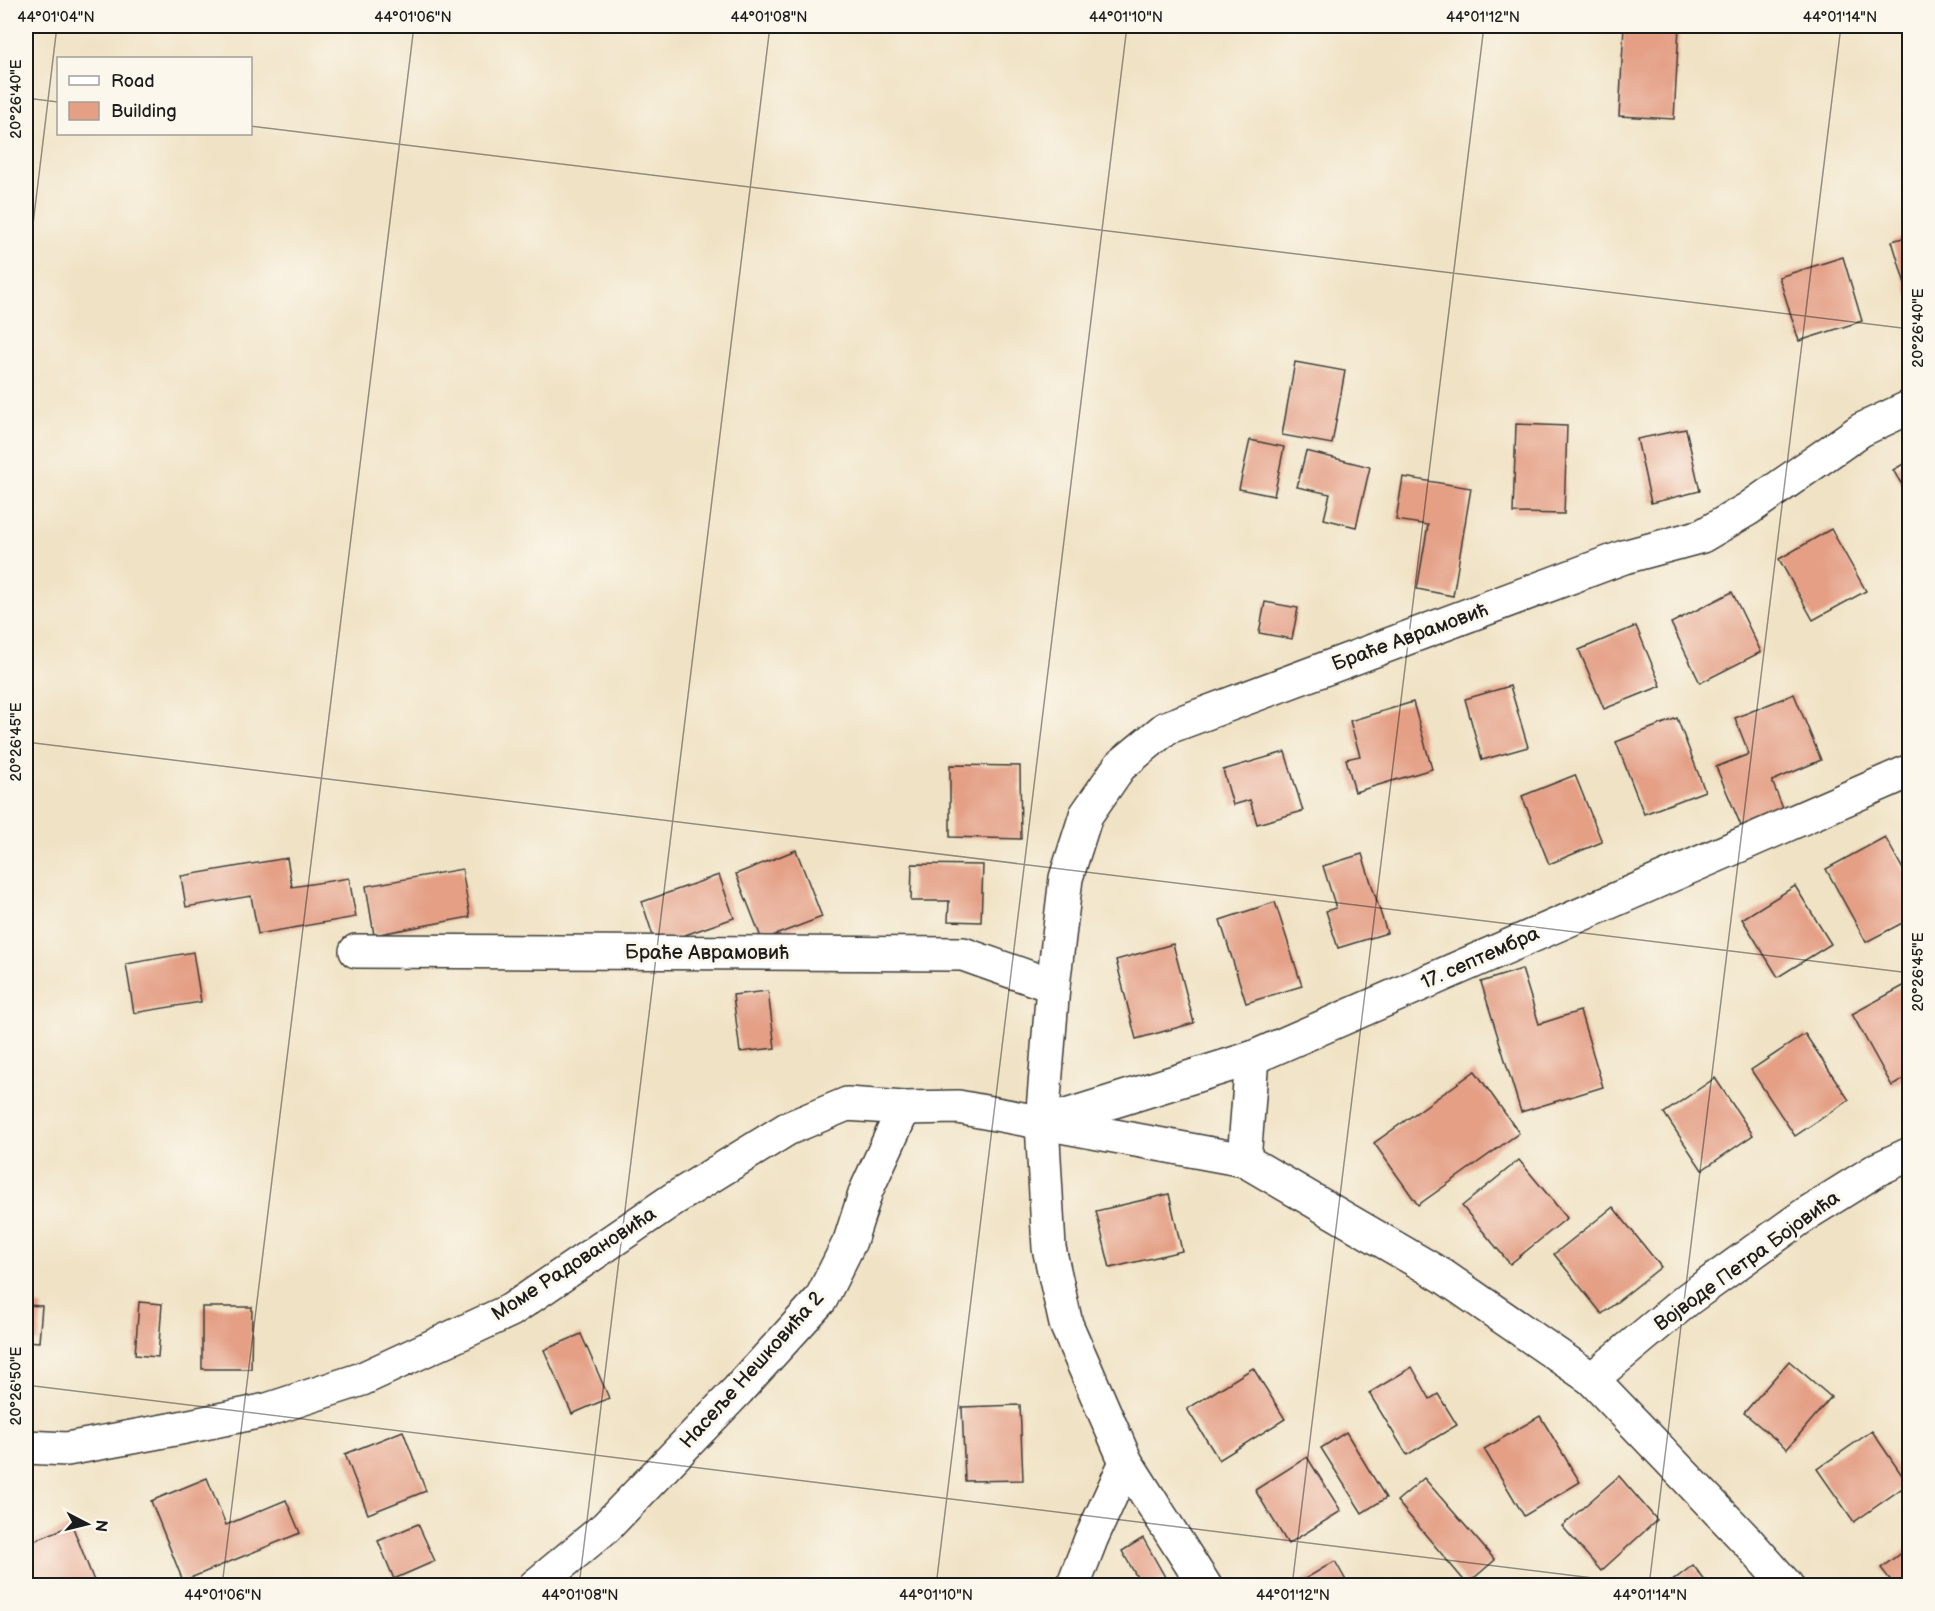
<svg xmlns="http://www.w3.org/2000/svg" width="1935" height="1611" font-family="'Balsamiq Sans',sans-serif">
  <rect width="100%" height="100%" fill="#fbf7ec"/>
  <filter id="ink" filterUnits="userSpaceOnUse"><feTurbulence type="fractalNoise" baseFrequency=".0167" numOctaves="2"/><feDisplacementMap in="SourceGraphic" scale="12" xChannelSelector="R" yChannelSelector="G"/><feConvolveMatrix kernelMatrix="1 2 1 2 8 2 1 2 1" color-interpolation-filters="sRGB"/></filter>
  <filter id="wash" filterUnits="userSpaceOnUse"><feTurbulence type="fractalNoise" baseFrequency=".008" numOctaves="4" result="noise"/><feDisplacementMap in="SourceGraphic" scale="24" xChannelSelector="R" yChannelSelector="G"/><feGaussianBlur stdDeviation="1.35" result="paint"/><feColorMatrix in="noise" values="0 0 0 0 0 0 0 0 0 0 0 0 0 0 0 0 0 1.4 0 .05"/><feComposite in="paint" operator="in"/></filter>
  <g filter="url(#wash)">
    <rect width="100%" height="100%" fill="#f0e2c4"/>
    <g id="blocks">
      <g fill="#e49f85">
        <polygon points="1624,26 1679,26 1674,119 1619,116"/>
        <polygon points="1910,236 1910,297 1909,297 1892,241"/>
        <polygon points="1843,257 1862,321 1799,341 1779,277"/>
        <polygon points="1295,362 1345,371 1332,444 1282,435"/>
        <polygon points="1516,424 1567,426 1564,514 1513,513"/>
        <polygon points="1686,429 1700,491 1651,503 1637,439"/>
        <polygon points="1250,440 1284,447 1274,496 1239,489"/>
        <polygon points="1306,451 1370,467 1356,527 1324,519 1330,494 1297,487"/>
        <polygon points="1910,460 1910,498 1893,470"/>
        <polygon points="1403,477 1471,488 1453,596 1417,589 1428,525 1396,520"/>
        <polygon points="1831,529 1866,591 1813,620 1779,559"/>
        <polygon points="1732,592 1761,652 1700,683 1671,623"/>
        <polygon points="1265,602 1298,608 1292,639 1259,633"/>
        <polygon points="1636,626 1661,686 1604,709 1579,650"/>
        <polygon points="1510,686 1528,747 1482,760 1465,699"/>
        <polygon points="1794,694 1821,760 1772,781 1784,811 1742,828 1716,767 1749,754 1735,718"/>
        <polygon points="1413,702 1432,769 1355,792 1346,759 1360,756 1350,721"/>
        <polygon points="1677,718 1705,791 1644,814 1616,742"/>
        <polygon points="1285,752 1303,811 1257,824 1250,800 1233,805 1223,770"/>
        <polygon points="950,765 1020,766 1021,839 950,837"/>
        <polygon points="1575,775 1602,842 1549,864 1522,796"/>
        <polygon points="1885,837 1910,882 1910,923 1908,920 1866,942 1826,869"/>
        <polygon points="796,850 822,917 762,940 736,874"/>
        <polygon points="1362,854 1387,933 1338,948 1326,911 1336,908 1323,866"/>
        <polygon points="287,858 292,887 349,878 356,917 258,934 251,896 186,907 181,876"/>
        <polygon points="912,864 983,865 981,922 948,921 949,901 911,901"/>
        <polygon points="462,869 470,917 374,935 366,886"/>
        <polygon points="719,875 734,918 656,945 642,902"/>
        <polygon points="1795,886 1831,944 1778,977 1742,919"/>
        <polygon points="1275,902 1302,986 1246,1003 1220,920"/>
        <polygon points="1173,944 1194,1023 1136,1039 1116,960"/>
        <polygon points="193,952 201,1002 134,1013 126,964"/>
        <polygon points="1522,969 1539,1024 1580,1011 1603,1087 1521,1112 1481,982"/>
        <polygon points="1907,984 1910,988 1910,1076 1892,1086 1852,1014"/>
        <polygon points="768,991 775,1048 740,1052 733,995"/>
        <polygon points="1805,1034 1849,1100 1795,1136 1751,1070"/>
        <polygon points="1475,1071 1519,1133 1418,1205 1374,1143"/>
        <polygon points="1715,1078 1753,1135 1702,1170 1664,1113"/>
        <polygon points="1519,1160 1567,1218 1510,1264 1462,1206"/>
        <polygon points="1169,1194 1182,1251 1110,1268 1096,1211"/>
        <polygon points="1613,1207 1661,1267 1602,1314 1554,1254"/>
        <polygon points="139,1302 162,1304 158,1357 135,1355"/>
        <polygon points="26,1305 42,1306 39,1342 26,1341"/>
        <polygon points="202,1307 252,1307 251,1369 202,1369"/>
        <polygon points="581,1334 609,1398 572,1414 544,1350"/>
        <polygon points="1789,1361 1831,1397 1787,1449 1744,1413"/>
        <polygon points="1412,1367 1430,1399 1438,1394 1457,1425 1407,1455 1369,1393"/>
        <polygon points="1253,1368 1285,1419 1219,1460 1187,1409"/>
        <polygon points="1020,1405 1023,1480 965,1481 962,1407"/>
        <polygon points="1540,1416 1580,1482 1524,1516 1484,1449"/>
        <polygon points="403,1431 426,1491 368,1514 345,1454"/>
        <polygon points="1872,1431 1908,1484 1854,1522 1817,1469"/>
        <polygon points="1346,1432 1386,1498 1362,1513 1321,1448"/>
        <polygon points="1307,1457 1341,1511 1288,1544 1255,1490"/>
        <polygon points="1619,1476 1657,1520 1601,1571 1562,1526"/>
        <polygon points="207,1478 226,1525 286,1500 300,1533 183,1581 151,1501"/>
        <polygon points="1424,1478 1495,1560 1467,1584 1397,1501"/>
        <polygon points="418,1524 435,1561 394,1579 378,1541"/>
        <polygon points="72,1525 96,1586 31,1586 26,1573 26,1544"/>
        <polygon points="1143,1538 1165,1577 1150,1586 1142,1586 1122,1551"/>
        <polygon points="1910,1546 1910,1586 1895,1586 1881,1568"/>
        <polygon points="1335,1561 1349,1586 1293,1586"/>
        <polygon points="1693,1565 1709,1586 1666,1586"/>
      </g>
    </g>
  </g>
  <g filter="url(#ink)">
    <use href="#blocks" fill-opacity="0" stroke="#3c3a35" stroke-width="1.5"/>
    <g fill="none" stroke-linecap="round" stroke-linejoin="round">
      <g stroke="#3c3a35" stroke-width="36">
        <g id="minor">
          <polyline points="356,951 963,954 1053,986"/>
          <polyline points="1047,1122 1252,1058 1910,771"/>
          <polyline points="1244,1160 1252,1058"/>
          <polyline points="1592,1379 1688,1299 1806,1214 1878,1169 1910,1154"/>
          <polyline points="26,1447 67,1449 180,1428 267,1410 362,1379 511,1310 672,1200 787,1129 847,1104 904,1108 958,1107 1244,1160 1443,1276 1592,1379 1748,1542 1787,1586"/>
          <polyline points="535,1586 606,1527 738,1390 821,1299 850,1241 866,1191 904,1108"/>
          <polyline points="1073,1586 1091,1539 1126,1462"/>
          <polyline points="1205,1586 1126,1462 1066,1324 1049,1248 1042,1123 1053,986 1066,878 1086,815 1120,766 1166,728 1624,557 1702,536 1748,509 1861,430 1910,407"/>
        </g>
      </g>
      <use href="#minor" stroke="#fff" stroke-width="33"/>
    </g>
  </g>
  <path fill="none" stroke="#1c1c1c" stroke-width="1.5" stroke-opacity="0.45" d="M26 98 58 102M250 126 1910 329M26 282 57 26M26 742 1910 973M26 1385 1658 1586M222 1586 414 26M579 1586 770 26M936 1586 1127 26M1292 1586 1484 26M1649 1586 1841 26"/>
  <g text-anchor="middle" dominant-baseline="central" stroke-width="6" stroke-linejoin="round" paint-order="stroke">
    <g font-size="20" fill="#1c1c1c" stroke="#fbf7ec">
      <text transform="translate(1410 637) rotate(-20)">Браће Аврамовић</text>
      <text x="707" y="953">Браће Аврамовић</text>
      <text transform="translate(1480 958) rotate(-24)">17. септембра</text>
      <text transform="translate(1747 1261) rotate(-36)">Војводе Петра Бојовића</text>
      <text transform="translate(574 1264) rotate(-33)">Моме Радовановића</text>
      <text transform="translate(752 1370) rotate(-48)">Насеље Нешковића 2</text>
    </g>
  </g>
  <rect width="1935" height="1611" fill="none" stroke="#fbf7ec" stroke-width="66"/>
  <rect x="57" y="57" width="195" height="78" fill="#fbf7ec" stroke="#a29f99" stroke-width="1.5"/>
  <rect x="69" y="76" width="30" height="9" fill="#ffffff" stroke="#a29f99" stroke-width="1.5"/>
  <text x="111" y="87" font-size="18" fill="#1c1c1c">Road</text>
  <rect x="69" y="102" width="30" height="18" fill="#e49f85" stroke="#a29f99" stroke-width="1.5"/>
  <text x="111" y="117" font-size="18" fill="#1c1c1c">Building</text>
  <g transform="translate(87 1524) rotate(97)" stroke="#fbf7ec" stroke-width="4.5" paint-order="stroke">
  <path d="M0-4.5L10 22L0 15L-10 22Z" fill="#1c1c1c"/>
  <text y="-9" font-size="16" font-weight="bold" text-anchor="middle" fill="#1c1c1c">N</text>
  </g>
  <rect x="33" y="33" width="1869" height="1545" fill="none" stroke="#1c1c1c" stroke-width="2"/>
  <g font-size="15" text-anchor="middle" fill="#1c1c1c">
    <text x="56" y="22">44°01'04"N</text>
    <text x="413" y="22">44°01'06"N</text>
    <text x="769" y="22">44°01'08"N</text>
    <text x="1126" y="22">44°01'10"N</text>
    <text x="1483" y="22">44°01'12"N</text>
    <text x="1840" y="22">44°01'14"N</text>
    <text transform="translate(16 99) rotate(-90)" y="5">20°26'40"E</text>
    <text transform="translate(1918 328) rotate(-90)" y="5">20°26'40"E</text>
    <text transform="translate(16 742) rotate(-90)" y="5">20°26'45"E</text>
    <text transform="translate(1918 972) rotate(-90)" y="5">20°26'45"E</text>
    <text transform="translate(16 1386) rotate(-90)" y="5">20°26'50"E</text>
    <text x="223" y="1600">44°01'06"N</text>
    <text x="580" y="1600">44°01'08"N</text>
    <text x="936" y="1600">44°01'10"N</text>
    <text x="1293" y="1600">44°01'12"N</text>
    <text x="1650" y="1600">44°01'14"N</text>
  </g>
</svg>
